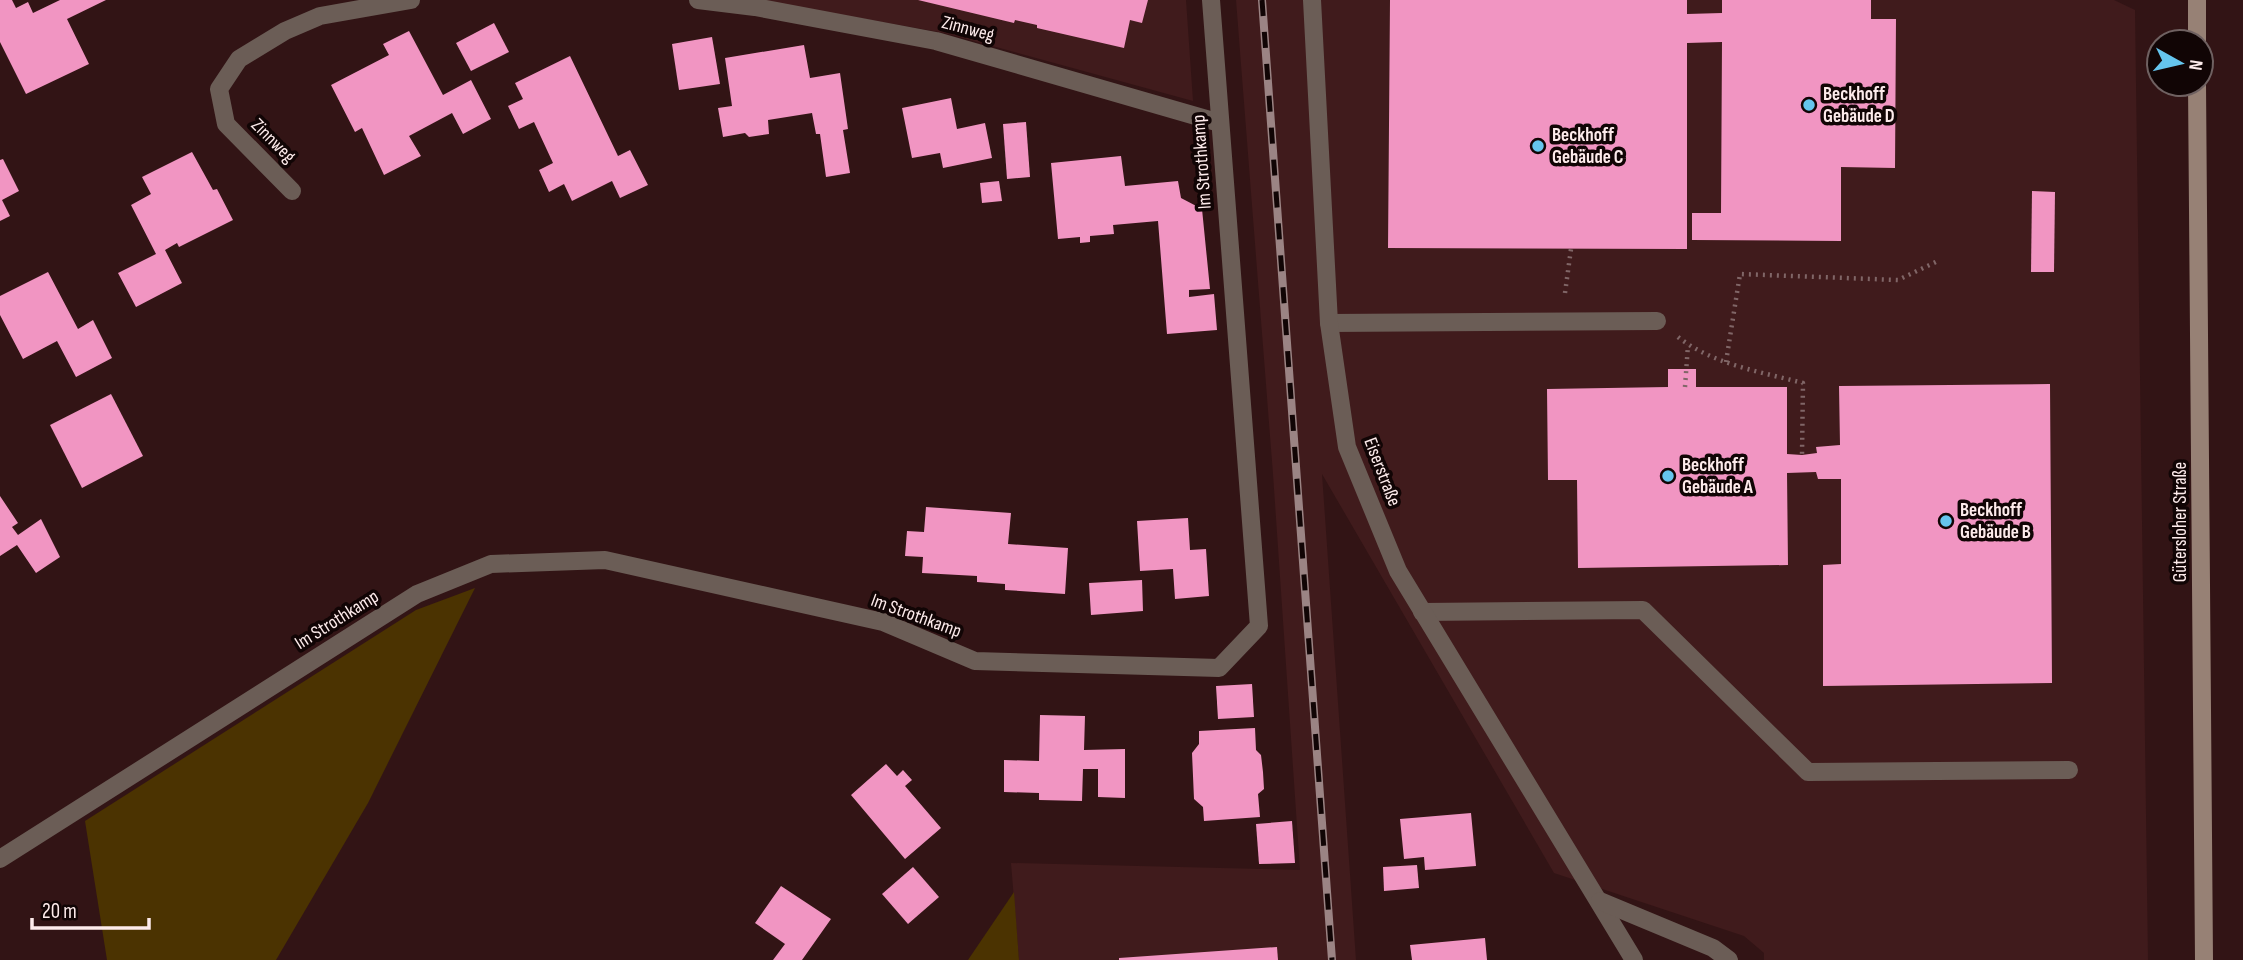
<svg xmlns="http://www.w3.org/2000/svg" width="2243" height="960" font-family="'Sofia Sans Condensed',sans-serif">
  <rect width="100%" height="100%" fill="#321415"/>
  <g fill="#401b1c">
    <polygon points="756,0 1186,0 1193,101 945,33"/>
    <polygon points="1236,0 2114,0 2135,10 2148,960 1764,960 1764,953 1744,936 1554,873 1322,474 1356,960 1019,960 1011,863 1300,870 1273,474"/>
  </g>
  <g fill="#4b3301">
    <polygon points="475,588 368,803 276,960 107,960 85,821 416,610"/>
    <polygon points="1014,892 1019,960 968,960"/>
  </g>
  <g fill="#f195c2">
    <polygon points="0,0 12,0 16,8 28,2 33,13 60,0 106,0 67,19 89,64 26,94 0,42"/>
    <polygon points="918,0 1148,0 1142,23 1130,20 1124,48 1037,28 1037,25 1015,20 1014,23"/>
    <polygon points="1390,0 1687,0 1687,14 1722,13 1722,0 1871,0 1871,19 1896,19 1895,168 1841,167 1841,241 1692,240 1692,213 1721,213 1722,42 1687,43 1687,249 1388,248"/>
    <polygon points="494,23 509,52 471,71 456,43"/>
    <polygon points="409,31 443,95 471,80 491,119 463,134 452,113 409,136 421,156 384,175 362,128 355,132 331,85 389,55 383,44"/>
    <polygon points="712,37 720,84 679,90 672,44"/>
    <polygon points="804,45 810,78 840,73 848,129 843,130 850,173 826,177 820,134 816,134 812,113 768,120 769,134 749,137 745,133 723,137 718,108 732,106 725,58"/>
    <polygon points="570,56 618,156 630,150 648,185 620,198 612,181 572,201 564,184 549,192 539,170 553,163 534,122 519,129 508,106 523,99 515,83"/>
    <polygon points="951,98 957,129 985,123 992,158 943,168 940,153 912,158 902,108"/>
    <polygon points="1026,122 1030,177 1007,179 1003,124"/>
    <polygon points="192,152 213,190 217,189 233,220 179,247 177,243 165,250 182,283 136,307 118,273 156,254 131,205 151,194 142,177"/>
    <polygon points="1121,156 1125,186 1178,181 1181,198 1202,209 1210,289 1189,290 1189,297 1214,294 1217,330 1167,334 1158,221 1113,225 1114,234 1090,236 1090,242 1080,243 1080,237 1058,239 1051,163"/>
    <polygon points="3,159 19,191 2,200 10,216 0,221 0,160"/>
    <polygon points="999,181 1002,201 982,203 980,183"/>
    <polygon points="2032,191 2055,192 2054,272 2031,272"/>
    <polygon points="48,272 78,329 93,320 112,358 76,377 57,341 23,359 0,315 0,296"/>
    <polygon points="1668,369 1696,369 1696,387 1787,387 1787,454 1802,455 1817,453 1816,447 1840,445 1839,386 2050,384 2052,683 1823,686 1823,565 1841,564 1841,479 1818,479 1816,472 1787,473 1788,565 1578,568 1577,480 1548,480 1547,389 1668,387"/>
    <polygon points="111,394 143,456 82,488 50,425"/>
    <polygon points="0,496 18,523 12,527 18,535 41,519 60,557 36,573 17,545 0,556"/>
    <polygon points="926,507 1011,513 1008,544 1068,548 1065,594 1005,590 1005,584 977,582 977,576 922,573 923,557 905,556 907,531 924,532"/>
    <polygon points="1188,518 1190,550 1206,549 1209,596 1175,599 1173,569 1140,571 1137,521"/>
    <polygon points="1142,580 1143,611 1091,615 1089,583"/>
    <polygon points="1252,684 1254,717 1218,719 1216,686"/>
    <polygon points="1040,715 1085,716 1084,750 1125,749 1125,798 1098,797 1098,769 1083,769 1082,801 1039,800 1039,793 1004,792 1004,760 1039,761"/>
    <polygon points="1255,728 1256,750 1261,755 1263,772 1264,789 1258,794 1260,817 1204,821 1203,807 1194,799 1192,753 1199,744 1199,731"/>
    <polygon points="886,764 897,776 903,770 912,780 905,786 941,828 905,859 851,795"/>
    <polygon points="1471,813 1476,866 1425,870 1424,857 1404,859 1400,819"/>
    <polygon points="1292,821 1295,863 1259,864 1256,824"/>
    <polygon points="1417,865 1419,888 1384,891 1383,867"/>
    <polygon points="913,867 939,897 908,924 882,894"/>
    <polygon points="781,886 831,919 802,960 773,960 785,944 755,923"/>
    <polygon points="1485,938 1487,960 1412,960 1410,945"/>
    <polygon points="1277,947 1278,960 1119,960 1119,958"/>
  </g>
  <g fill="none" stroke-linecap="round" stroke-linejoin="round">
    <g stroke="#806667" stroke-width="4.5" stroke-dasharray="2 5" stroke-linecap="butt">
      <polyline points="1565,293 1571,249"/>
      <path d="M1678 337C1712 364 1761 372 1803 383L1802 455"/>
      <polyline points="1726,362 1740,274 1898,280 1940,260"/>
      <polyline points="1685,387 1688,345"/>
    </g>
    <g stroke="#6b5d56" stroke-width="18">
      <polyline points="1329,323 1657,321"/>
      <polyline points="1422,612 1643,610 1808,772 2069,770"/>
    </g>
    <g stroke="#6b5d56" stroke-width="18">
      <polyline points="698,0 755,7 936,41 1220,123"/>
      <polyline points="1312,0 1329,323 1347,447 1398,571 1634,960"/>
      <polyline points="292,191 226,124 219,89 239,59 285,31 320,16 411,0"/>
      <polyline points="0,859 417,594 491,564 605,560 883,622 975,661 1219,668 1259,626 1211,0"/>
      <polyline points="1600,901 1713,948 1729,960"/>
    </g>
    <g stroke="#978175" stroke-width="18">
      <polyline points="2197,0 2197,42"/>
      <polyline points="2197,84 2204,960"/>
    </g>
    <g stroke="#9b8484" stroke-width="8">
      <polyline id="rail" points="1262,0 1332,960"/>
    </g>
    <use href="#rail" stroke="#110505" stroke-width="5" stroke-dasharray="16" stroke-linecap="butt"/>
  </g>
  <g fill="#65c5ee" stroke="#110505" stroke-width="2.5">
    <circle cx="1809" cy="105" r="7"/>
    <circle cx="1538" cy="146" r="7"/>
    <circle cx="1668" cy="476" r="7"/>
    <circle cx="1946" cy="521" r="7"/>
  </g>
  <g text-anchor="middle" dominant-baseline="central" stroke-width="7" stroke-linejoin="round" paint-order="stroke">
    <g font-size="19" fill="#fdebeb" stroke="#110505">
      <text transform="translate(968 29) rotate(15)">Zinnweg</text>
      <text transform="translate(273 141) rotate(45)">Zinnweg</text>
      <text transform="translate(1202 162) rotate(-94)">Im Strothkamp</text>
      <text transform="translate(1382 472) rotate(69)">Eiserstraße</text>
      <text transform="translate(2180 522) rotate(-90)">Gütersloher Straße</text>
      <text transform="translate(916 616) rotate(20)">Im Strothkamp</text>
      <text transform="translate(337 620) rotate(-32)">Im Strothkamp</text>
    </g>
    <g font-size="19" font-weight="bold" fill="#fdebeb" stroke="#110505" text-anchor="start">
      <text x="1823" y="94">Beckhoff<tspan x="1823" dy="22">Gebäude D</tspan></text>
      <text x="1552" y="135">Beckhoff<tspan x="1552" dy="22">Gebäude C</tspan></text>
      <text x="1682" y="465">Beckhoff<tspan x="1682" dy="22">Gebäude A</tspan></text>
      <text x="1960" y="510">Beckhoff<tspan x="1960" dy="22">Gebäude B</tspan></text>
    </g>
  </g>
  <g transform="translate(2180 63) rotate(98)"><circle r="33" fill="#110505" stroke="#6f6161" stroke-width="2"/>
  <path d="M0-5L12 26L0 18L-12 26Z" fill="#65c5ee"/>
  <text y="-10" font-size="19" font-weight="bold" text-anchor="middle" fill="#fdebeb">N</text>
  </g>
  <path d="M32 918v10h117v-10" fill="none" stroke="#fdebeb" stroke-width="3.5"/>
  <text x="42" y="918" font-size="21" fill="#fdebeb" stroke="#110505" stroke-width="5" paint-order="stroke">20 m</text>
</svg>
